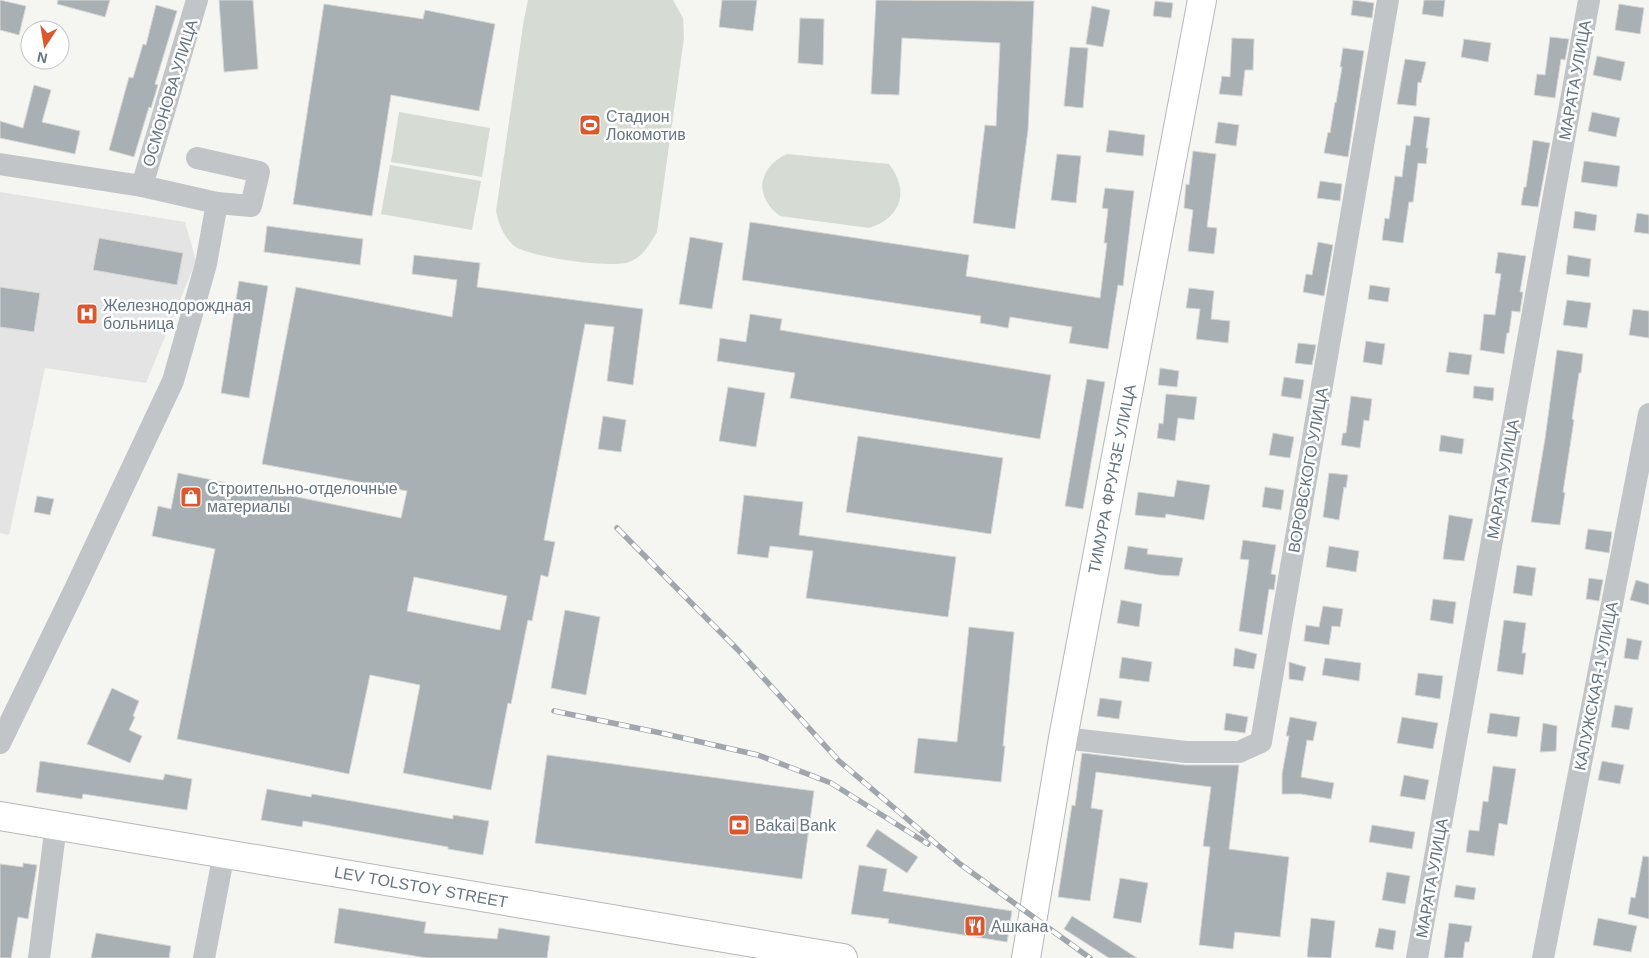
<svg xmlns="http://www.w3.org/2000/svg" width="1649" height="958" font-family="Arial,sans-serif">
  <rect width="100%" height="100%" fill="#f5f5f2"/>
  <polygon fill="#e3e4e3" points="0,192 185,222 196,261 146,383 45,368 9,535 0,533"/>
  <g fill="#d6dcd3">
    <path d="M528 0H673L683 18 684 38 657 232C649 245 644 256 629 262 612 269 526 257 513 245 503 235 499 225 496 211L524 19Z"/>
    <polygon points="399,112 490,128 482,177 391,162"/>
    <path d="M787 154 889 164C910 191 901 218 869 228L780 216C754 197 757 168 787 154Z"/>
    <polygon points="390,165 481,181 472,230 381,214"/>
  </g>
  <g fill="#a8b0b4" stroke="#d7d7d5" fill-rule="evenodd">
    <polygon points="0,0 26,6 19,35 0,30"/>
    <polygon points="58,0 110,0 105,17 57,4"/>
    <polygon points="219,0 253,0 258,69 224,72"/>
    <polygon points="722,0 757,0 753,31 719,27"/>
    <polygon points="876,0 1034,1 1028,130 1015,229 973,223 985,125 996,126 1000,43 902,38 899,95 871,94"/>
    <polygon points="1353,0 1374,3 1372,18 1351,15"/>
    <polygon points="1424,0 1445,0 1443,17 1422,14"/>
    <polygon points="1155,1 1173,3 1171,18 1153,16"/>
    <polygon points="324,4 423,19 425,10 495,24 479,111 391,95 372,216 293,204"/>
    <polygon points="1619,4 1644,8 1640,34 1615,30"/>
    <polygon points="156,5 177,11 155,84 158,85 151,108 149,107 134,157 109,150 129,77 133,78 143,44 146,45"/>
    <polygon points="1092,6 1110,10 1103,47 1086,44"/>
    <polygon points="800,18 824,19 823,65 798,63"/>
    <polygon points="1550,37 1569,39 1565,60 1561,59 1555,98 1534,95 1537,74 1545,75"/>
    <polygon points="1232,38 1254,39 1253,70 1245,70 1242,96 1219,94 1222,76 1230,77"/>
    <polygon points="1464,39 1491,43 1488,62 1461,57"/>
    <polygon points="1070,47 1088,48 1083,108 1064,106"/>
    <polygon points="1343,48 1364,51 1348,157 1324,153 1328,132 1330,133 1335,102 1336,103 1342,67 1340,67"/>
    <polygon points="1597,56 1625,62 1621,81 1593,75"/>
    <polygon points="1405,59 1426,62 1421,83 1418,82 1416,106 1397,104"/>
    <polygon points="34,85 51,90 42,122 80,131 75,154 0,138 0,121 23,128"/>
    <polygon points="1592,112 1620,118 1616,137 1588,131"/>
    <polygon points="1414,116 1430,118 1426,148 1428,148 1426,164 1418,163 1413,202 1409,202 1403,243 1382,240 1385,218 1389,219 1395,176 1402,177 1406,145 1410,146"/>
    <polygon points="1218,122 1239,125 1236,146 1215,143"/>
    <polygon points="1109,130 1145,135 1143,156 1106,152"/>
    <polygon points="1533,140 1550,143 1538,207 1521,205 1524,187 1526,187"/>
    <polygon points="1193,151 1216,154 1207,227 1217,228 1214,254 1188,251 1193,210 1184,208 1186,184 1189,185"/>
    <polygon points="1057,154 1081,156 1076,203 1051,200"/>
    <polygon points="1584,161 1620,166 1617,187 1581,182"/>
    <polygon points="1320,181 1342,184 1340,201 1317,198"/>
    <polygon points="1105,188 1134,191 1123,286 1118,285 1108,349 1069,343 1072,327 1010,317 1008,328 980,323 981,316 742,280 750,222 969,255 966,276 1100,298 1107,243 1104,243 1108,209 1102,208"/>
    <polygon points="1575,211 1597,215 1595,231 1573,228"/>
    <polygon points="1637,213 1649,215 1649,234 1634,232"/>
    <polygon points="267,226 363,239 360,265 264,252"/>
    <polygon points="690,237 723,243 712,309 679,304"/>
    <polygon points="99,238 183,253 177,285 93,270"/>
    <polygon points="1318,242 1333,245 1324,296 1303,292 1306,274 1312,275"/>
    <polygon points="1498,252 1526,256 1520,292 1523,292 1520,312 1512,311 1509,333 1507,333 1504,354 1480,350 1484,314 1495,315 1501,274 1495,273"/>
    <path d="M414 255 480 263 477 287 643 309 633 385 607 381 614 327 585 324 544 540 555 542 548 577 541 575 532 621 528 620 511 704 508 703 491 790 403 773 420 685 370 675 349 774 177 739 215 549 152 536 158 506 171 509 178 473 401 518 407 491 262 464 296 287 452 317 457 280 412 274ZM414 577 507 596 500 630 407 611Z"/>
    <polygon points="1568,255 1591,259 1589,277 1566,274"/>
    <polygon points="239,281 268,286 249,398 221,393"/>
    <polygon points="1370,285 1390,288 1388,302 1368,299"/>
    <polygon points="0,287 40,293 34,332 0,327"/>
    <polygon points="1189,288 1214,291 1211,319 1230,321 1228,343 1196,339 1200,309 1186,308"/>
    <polygon points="1567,300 1591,303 1587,328 1563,325"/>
    <polygon points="1633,309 1649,311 1649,338 1629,335"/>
    <polygon points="750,314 782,319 780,330 1051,375 1040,439 790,398 795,373 717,361 720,338 746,342"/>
    <polygon points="1366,341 1385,344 1382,365 1363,362"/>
    <polygon points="1298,343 1316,345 1312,365 1295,363"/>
    <polygon points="1557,350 1583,354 1581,373 1579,373 1572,419 1574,420 1563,492 1565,493 1560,525 1531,522 1545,439"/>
    <polygon points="1449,352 1472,355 1469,375 1446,372"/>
    <polygon points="1160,368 1179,371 1177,387 1158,385"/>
    <polygon points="1284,377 1304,380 1301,399 1281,396"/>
    <polygon points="1087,379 1105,382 1083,509 1065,506"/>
    <polygon points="1474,386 1494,388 1493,401 1473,398"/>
    <polygon points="728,387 765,393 756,447 719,441"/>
    <polygon points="1166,394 1197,397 1194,420 1178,418 1175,441 1157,438 1159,423 1163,424"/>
    <polygon points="1351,396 1372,399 1369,421 1364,420 1360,448 1341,445 1343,433 1346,433"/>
    <polygon points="603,416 626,420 621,452 598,449"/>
    <polygon points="1273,433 1294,437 1290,458 1269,455"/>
    <polygon points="1441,435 1464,439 1462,454 1439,451"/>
    <polygon points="858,436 1003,458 991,534 846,512"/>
    <polygon points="1329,473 1348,475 1346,488 1344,487 1339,520 1323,517"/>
    <polygon points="1177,480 1210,485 1204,520 1166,514 1165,518 1135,515 1138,492 1174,497"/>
    <polygon points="1265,487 1284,490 1281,510 1262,507"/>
    <polygon points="744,495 803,502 799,535 956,557 948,617 806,598 813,551 770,546 768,558 737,554"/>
    <polygon points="37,496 54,499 50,515 34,512"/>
    <polygon points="1449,515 1473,519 1464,561 1443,559"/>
    <polygon points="1588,529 1612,532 1609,553 1585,549"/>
    <polygon points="1243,540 1276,545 1271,574 1276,575 1274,590 1269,589 1262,635 1239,631 1249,560 1240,559"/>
    <polygon points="1128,546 1148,549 1147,554 1183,558 1179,576 1160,575 1124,569"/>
    <polygon points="1329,546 1359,551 1356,572 1326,567"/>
    <polygon points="1517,565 1536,568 1532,596 1513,593"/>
    <polygon points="1589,578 1603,580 1599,601 1586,599"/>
    <polygon points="1636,580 1649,584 1649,605 1630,600"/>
    <polygon points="1433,599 1456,602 1453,624 1430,620"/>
    <polygon points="1121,600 1142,604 1139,627 1117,623"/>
    <polygon points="1323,606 1343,609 1340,627 1332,626 1329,645 1304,641 1306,625 1319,627"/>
    <polygon points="565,610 600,617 586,695 551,688"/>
    <polygon points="1504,620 1526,623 1522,653 1526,653 1523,675 1497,671"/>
    <polygon points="969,627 1014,632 1003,746 1005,746 1001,782 914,773 918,738 957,742"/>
    <polygon points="1627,638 1642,641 1638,660 1624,658"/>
    <polygon points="1235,648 1257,654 1254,669 1233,666"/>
    <polygon points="1122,657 1152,662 1149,682 1119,678"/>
    <polygon points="1325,658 1361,663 1359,681 1322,675"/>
    <polygon points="1289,662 1306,667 1303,681 1289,679"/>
    <polygon points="1418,673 1443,676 1440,699 1415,695"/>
    <polygon points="112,688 139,701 133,716 135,717 129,730 142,736 130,763 87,744"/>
    <polygon points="1100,698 1122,701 1119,719 1097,716"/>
    <polygon points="1615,705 1633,708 1629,730 1611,727"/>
    <polygon points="1226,713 1248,717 1245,733 1224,730"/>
    <polygon points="1490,713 1520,717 1517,737 1487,733"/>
    <polygon points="1290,717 1317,722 1313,741 1307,740 1301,777 1334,783 1331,799 1301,794 1282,794 1282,774 1289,736 1286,736"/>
    <polygon points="1402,717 1438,723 1433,749 1397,743"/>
    <polygon points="1543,723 1557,726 1556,751 1540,752"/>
    <polygon points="1082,753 1185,765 1239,765 1229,849 1289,857 1280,937 1235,932 1233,949 1199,945 1210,847 1203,846 1211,787 1096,772 1091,808 1103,810 1090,901 1058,897 1072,805 1075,806"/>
    <polygon points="547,755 814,791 802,879 535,843"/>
    <polygon points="40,761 163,780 165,774 192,779 187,810 83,794 82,799 36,792"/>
    <polygon points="1602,761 1624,765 1620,784 1598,780"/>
    <polygon points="1493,766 1516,769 1507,825 1499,823 1494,856 1466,852 1469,830 1479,831 1483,801 1488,802"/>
    <polygon points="1404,775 1429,780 1425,800 1400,796"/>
    <polygon points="267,789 311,797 312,794 453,819 453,815 489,821 483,855 448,849 448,847 303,821 302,827 261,820"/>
    <polygon points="1372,825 1415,832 1412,849 1369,842"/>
    <polygon points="877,829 918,857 907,873 866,846"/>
    <polygon points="1643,856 1649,857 1649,919 1628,914 1631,897 1635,898"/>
    <polygon points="23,863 37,865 28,919 18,917 11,958 0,958 0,864 23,867"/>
    <polygon points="859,865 887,869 883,891 1012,911 1007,942 888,923 889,919 851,914"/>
    <polygon points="1387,872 1410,876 1405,904 1382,900"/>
    <polygon points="1120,878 1148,883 1141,923 1113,918"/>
    <polygon points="1456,885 1476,888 1474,900 1454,897"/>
    <polygon points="339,908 426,922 424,933 497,939 499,928 550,936 547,958 427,958 334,943"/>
    <polygon points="1072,916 1091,928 1137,958 1109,958 1064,929"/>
    <polygon points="1311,918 1335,921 1331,958 1307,957"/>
    <polygon points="1598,918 1637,926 1631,952 1593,945"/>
    <polygon points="1449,923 1472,926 1469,942 1465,942 1463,958 1444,958"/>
    <polygon points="1379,928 1396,931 1393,950 1375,947"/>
    <polygon points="96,933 171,946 169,958 91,958"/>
  </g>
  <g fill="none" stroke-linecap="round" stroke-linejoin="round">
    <g stroke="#b4b8bb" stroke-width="30">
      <g id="major">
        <polyline points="0,816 843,958"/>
        <polyline points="1026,958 1063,738 1202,0"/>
      </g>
    </g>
    <g stroke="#c1c5c8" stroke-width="22">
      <polyline points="0,164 142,186 217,203 251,206 259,172 197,158"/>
      <polyline points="142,186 197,0"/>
      <polyline points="1063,738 1186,752 1239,752 1261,742 1388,0"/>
      <polyline points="0,743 75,589 173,381 206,264 217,203"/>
      <polyline points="39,958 56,825"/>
      <polyline points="204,958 224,853"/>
      <polyline points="1417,958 1589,0"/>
      <polyline points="1543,958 1649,414"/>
    </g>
    <use href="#major" stroke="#fff" stroke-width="28"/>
    <g stroke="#a0a6ab" stroke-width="5.5">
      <g id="rail">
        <polyline points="617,528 738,650 839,761 960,864 1090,958"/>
        <polyline points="554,711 661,733 758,755 831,783 928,844"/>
      </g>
    </g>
    <use href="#rail" stroke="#fff" stroke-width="4" stroke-dasharray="11" stroke-linecap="butt"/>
  </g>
  <defs>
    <g id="stadium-square" transform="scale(1.125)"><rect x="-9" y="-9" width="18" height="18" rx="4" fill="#d9582f" stroke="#fff"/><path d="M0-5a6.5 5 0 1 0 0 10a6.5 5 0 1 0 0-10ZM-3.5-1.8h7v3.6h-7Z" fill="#fff"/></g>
    <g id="hospital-square" transform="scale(1.125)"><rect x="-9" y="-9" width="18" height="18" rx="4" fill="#d9582f" stroke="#fff"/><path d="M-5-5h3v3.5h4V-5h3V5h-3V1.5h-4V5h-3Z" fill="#fff"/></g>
    <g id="shop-square" transform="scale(1.125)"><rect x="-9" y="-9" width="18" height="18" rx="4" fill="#d9582f" stroke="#fff"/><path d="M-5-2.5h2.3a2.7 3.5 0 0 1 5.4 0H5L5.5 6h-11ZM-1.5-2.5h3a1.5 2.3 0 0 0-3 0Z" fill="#fff"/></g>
    <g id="bank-square" transform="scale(1.125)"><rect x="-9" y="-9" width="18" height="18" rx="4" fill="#d9582f" stroke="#fff"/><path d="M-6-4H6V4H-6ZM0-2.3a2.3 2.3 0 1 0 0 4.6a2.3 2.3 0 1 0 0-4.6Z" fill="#fff"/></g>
    <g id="restaurant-square" transform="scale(1.125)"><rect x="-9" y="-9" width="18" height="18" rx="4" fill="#d9582f" stroke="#fff"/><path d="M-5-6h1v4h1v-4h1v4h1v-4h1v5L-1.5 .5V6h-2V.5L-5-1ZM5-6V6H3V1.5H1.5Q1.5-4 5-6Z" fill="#fff"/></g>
  </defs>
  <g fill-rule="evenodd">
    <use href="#stadium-square" x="590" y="125"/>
    <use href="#hospital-square" x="87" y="314"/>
    <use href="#shop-square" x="191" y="497"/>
    <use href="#bank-square" x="739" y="825"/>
    <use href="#restaurant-square" x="975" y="926"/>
  </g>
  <g text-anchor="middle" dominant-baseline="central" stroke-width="5" stroke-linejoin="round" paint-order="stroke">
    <g font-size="16" fill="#667581" stroke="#fff">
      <text transform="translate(1575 80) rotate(-80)">МАРАТА УЛИЦА</text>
      <text transform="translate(170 93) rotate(-73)">ОСМОНОВА УЛИЦА</text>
      <text transform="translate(1308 470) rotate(-80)">ВОРОВСКОГО УЛИЦА</text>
      <text transform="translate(1112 479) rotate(-79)">ТИМУРА ФРУНЗЕ УЛИЦА</text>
      <text transform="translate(1503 479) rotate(-80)">МАРАТА УЛИЦА</text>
      <text transform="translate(1596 686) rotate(-79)">КАЛУЖСКАЯ-1 УЛИЦА</text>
      <text transform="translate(1432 878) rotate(-80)">МАРАТА УЛИЦА</text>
      <text transform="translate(421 887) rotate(10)">LEV TOLSTOY STREET</text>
    </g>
    <g font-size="16" fill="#667581" stroke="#fff" text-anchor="start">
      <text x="606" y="116">Стадион<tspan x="606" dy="18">Локомотив</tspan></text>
      <text x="103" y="305">Железнодорождная<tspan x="103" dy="18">больница</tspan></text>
      <text x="207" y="488">Строительно-отделочные<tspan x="207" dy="18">материалы</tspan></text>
      <text x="755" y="825">Bakai Bank</text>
      <text x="991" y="926">Ашкана</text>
    </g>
  </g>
  <g transform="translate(45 45) rotate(192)"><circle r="24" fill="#ffffff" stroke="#c2c8cd"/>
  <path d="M0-4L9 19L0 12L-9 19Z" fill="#d9582f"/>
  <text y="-8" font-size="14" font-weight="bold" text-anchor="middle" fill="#667581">N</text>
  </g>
</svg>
